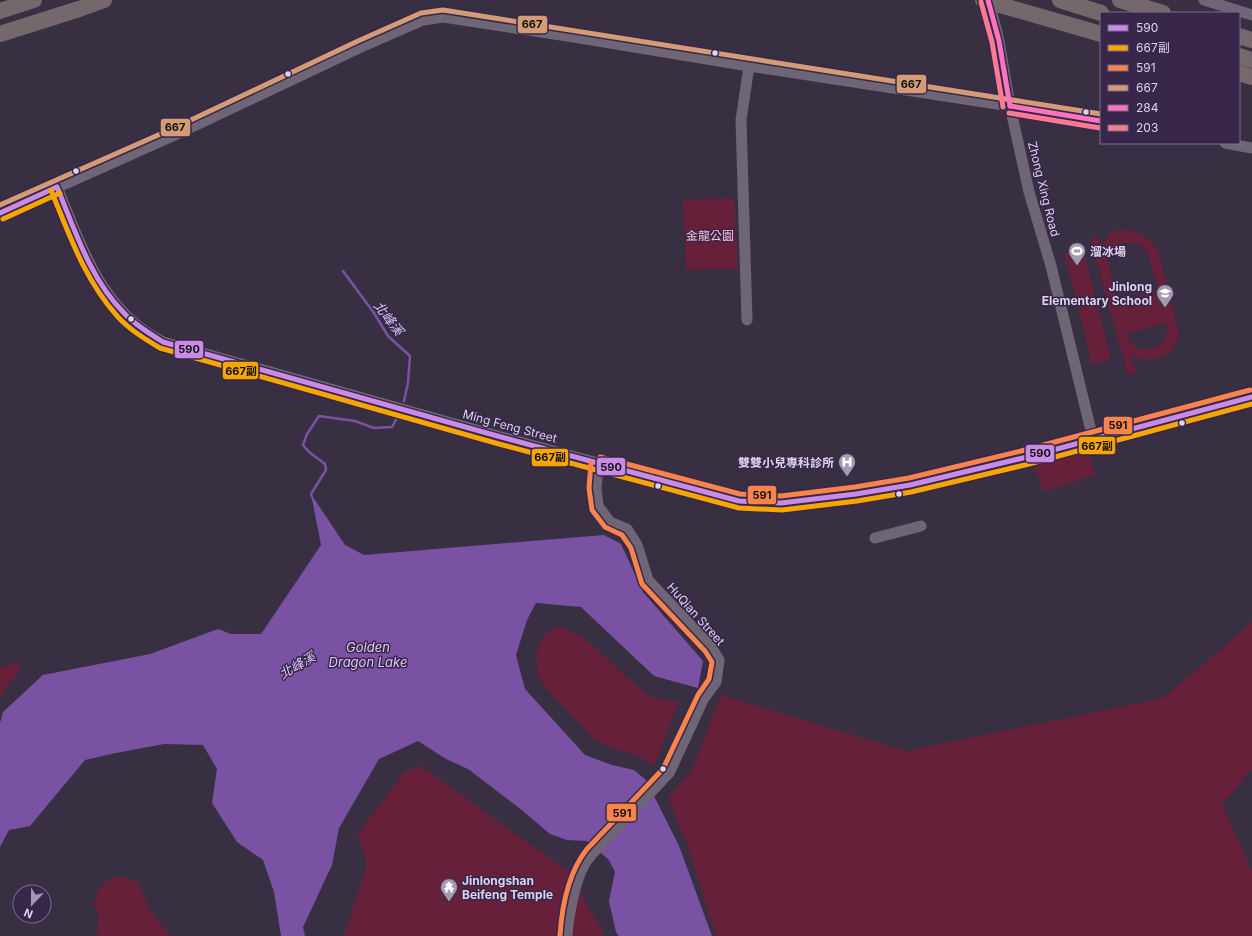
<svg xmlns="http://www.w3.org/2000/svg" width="1252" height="936" font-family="Inter,'Noto Sans TC',sans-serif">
  <rect width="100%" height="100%" fill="#392f43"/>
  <g fill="#662039" fill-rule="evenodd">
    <polygon points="734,198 738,269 686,270 683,200"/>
    <path d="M1119 230C1136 229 1149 235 1158 250L1179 334C1178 341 1175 349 1169 353 1159 361 1142 361 1131 355L1136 373 1128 375 1090 239 1097 236 1100 243 1104 244 1111 233ZM1130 242 1140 245 1148 252 1158 290 1117 301 1108 259C1111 249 1119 243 1130 242ZM1166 323C1172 341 1152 356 1136 346 1131 343 1128 338 1126 334Z"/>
    <polygon points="1083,248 1111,359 1092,365 1072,283 1064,254"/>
    <polygon points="1087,450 1096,474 1044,492 1033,463"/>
    <polygon points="1252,622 1252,769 1222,804 1252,871 1252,936 716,936 687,844 668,798 692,770 721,695 906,751 1164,698"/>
    <polygon points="558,626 583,637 648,696 679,702 654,766 640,756 614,749 596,741 543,685 538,674 536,651 545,634"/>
    <polygon points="15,662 21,669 5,689 0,698 0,668"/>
    <polygon points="420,766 431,773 569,872 605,936 343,936 346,930 367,865 358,834 404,772"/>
    <polygon points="123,876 139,883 150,910 170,936 98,936 96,934 99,914 93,904 98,891 106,881"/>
  </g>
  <polygon fill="#7952a3" points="311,494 345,545 364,555 604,535 621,544 643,592 703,661 698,688 654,676 581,607 536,603 527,620 516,655 525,689 585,755 612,765 634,770 646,780 679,846 712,936 619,936 616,932 609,901 615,872 609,860 587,841 567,840 550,834 523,811 468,769 446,759 418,741 379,759 339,828 332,865 303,927 305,936 281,936 274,892 263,860 237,842 212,803 217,769 203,745 164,744 116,753 85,760 30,826 9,830 0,847 0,723 3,712 43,675 150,654 218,629 231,634 261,634 321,545"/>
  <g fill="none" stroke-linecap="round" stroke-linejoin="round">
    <g stroke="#7952a3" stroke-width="2.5">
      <polyline points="343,271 374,313 388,336 410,356 408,383 404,401"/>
      <polyline points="312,497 311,494 326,470 325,464 309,452 303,445 307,434 319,416 355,421 374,428 392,427 398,416"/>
    </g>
    <g stroke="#6e6676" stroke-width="11">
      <polyline points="1204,0 1252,15"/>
      <polyline points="992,13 999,41 1010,106 1029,192 1051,266 1093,439"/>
      <polyline points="1225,143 1252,148"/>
      <path d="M57 187C82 247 101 311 163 342L501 437 739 501 781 503 856 494 910 485 1023 458 1252 397"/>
      <polyline points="0,213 177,134 361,47 423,20 443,17 574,37 749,66 1010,106 1101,121"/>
      <polyline points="747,320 741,120 749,66"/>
      <polyline points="875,538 921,526"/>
      <path d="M567 936C568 917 575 881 584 865 586 861 589 858 592 854L669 773 704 698 716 682 719 660 711 647 648 580 637 545 627 529 610 522 598 506 596 488 598 464"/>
    </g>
    <g stroke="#74686c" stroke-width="16">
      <polyline points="983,0 1101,34"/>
      <polyline points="1060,0 1101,13"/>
      <polyline points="1120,0 1163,13"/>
      <polyline points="0,11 34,0"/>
      <polyline points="0,34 79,9 104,0"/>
      <polyline points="1239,36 1252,40"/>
      <polyline points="1239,56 1252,60"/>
      <polyline points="1239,73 1252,77"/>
    </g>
    <g stroke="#38274b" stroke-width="8">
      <g id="bus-1">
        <path d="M57 187C75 230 90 279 124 313 135 325 149 333 163 342L501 437 739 501 781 503 856 494 910 485 1023 458 1252 397"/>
        <polyline points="0,213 57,187"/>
      </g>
    </g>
    <g stroke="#38274b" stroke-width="8">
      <g id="bus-2">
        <path d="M51 190C69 234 85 281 118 317 130 330 145 339 160 348L499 444 739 508 782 510 857 501 911 492 1025 465 1252 404"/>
        <polyline points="3,219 60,193"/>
      </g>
    </g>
    <g stroke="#38274b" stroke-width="8">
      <g id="bus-3">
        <polyline points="600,457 740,494 781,496 855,487 909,478 1021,451 1250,390"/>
        <path d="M560 935C562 906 568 873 587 849L663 769 698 695 709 679 712 662 705 651 642 584 631 548 622 535 605 527 592 510 589 488 591 463"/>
      </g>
    </g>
    <g stroke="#38274b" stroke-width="8">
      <polyline id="bus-4" points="0,205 174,128 358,41 421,13 443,10 1101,114"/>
    </g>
    <g stroke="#38274b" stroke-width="8">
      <g id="bus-5">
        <polyline points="988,0 999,41 1010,106"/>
        <polyline points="1010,106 1101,121"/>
      </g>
    </g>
    <g stroke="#38274b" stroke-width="8">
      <g id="bus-6">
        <polyline points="981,2 992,42 1003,107"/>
        <polyline points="1009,113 1100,128"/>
      </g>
    </g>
    <use href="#bus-1" stroke="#ca8be6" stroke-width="5"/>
    <use href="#bus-2" stroke="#f7a600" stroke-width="5"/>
    <use href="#bus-3" stroke="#f8844c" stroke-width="5"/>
    <use href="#bus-4" stroke="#d39c74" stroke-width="5"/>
    <use href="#bus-5" stroke="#fc73be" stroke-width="5"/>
    <use href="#bus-6" stroke="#fe7a93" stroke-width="5"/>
  </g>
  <defs>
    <g id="stadium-pin" transform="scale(0.9)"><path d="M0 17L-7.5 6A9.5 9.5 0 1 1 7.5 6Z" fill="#a49ab0" stroke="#38274b"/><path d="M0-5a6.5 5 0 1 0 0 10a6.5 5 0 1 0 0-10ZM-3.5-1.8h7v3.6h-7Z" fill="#fff"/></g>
    <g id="school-pin" transform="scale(0.9)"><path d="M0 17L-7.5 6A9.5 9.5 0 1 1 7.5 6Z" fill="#a49ab0" stroke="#38274b"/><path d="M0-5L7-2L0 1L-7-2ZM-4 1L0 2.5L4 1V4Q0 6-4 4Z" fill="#fff"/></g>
    <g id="hospital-pin" transform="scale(0.9)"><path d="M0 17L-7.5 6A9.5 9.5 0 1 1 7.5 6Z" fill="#a49ab0" stroke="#38274b"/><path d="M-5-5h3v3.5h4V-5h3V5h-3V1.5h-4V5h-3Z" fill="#fff"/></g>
    <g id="temple-pin" transform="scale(0.9)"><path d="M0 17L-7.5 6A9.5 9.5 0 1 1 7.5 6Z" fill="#a49ab0" stroke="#38274b"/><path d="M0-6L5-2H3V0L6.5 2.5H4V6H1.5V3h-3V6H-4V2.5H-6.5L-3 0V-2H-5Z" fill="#fff"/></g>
  </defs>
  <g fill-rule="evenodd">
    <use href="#stadium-pin" x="1077" y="251"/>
    <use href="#school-pin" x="1165" y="293"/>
    <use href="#hospital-pin" x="847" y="462"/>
    <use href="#temple-pin" x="449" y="887"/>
  </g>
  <g fill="#ddd4eb" stroke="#38274b" stroke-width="1.5">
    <circle cx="715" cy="53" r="3.5"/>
    <circle cx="288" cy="74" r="3.5"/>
    <circle cx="1086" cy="112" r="3.5"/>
    <circle cx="76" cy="171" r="3.5"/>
    <circle cx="131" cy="319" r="3.5"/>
    <circle cx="1182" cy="423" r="3.5"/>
    <circle cx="658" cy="486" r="3.5"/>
    <circle cx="899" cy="494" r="3.5"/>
    <circle cx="663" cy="769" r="3.5"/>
  </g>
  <g text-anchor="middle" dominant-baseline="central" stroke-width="3" stroke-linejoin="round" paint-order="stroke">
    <g font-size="12" fill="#ddd4eb" stroke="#38274b">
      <text transform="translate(1044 189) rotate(76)">Zhong Xing Road</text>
      <text transform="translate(510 426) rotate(15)">Ming Feng Street</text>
      <text transform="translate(696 614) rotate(48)">HuQian Street</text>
    </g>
    <g font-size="12" fill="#fbc2ce" stroke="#38274b">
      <text x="710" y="235">金龍公園</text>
    </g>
    <g font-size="12" font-weight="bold" fill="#ddd4eb" stroke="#38274b" text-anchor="start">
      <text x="1090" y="251">溜冰場</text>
      <text x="1152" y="286" text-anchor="end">Jinlong<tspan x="1152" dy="14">Elementary School</tspan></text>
      <text x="834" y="462" text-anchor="end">雙雙小兒專科診所</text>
      <text x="462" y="880">Jinlongshan<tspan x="462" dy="14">Beifeng Temple</tspan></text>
    </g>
    <g font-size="13" font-style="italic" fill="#decaf9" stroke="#38274b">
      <text transform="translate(389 318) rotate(52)">北峰溪</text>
      <text x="368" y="647">Golden<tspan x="368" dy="15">Dragon Lake</tspan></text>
      <text transform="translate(297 665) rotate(-31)">北峰溪</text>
    </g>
  </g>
  <g stroke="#38274b" stroke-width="1.5">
    <rect x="517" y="15" width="31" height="19" rx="4" fill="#d39c74"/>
    <rect x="896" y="74" width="31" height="20" rx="4" fill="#d39c74"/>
    <rect x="160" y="118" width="31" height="19" rx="4" fill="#d39c74"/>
    <rect x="174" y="340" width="30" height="19" rx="4" fill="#ca8be6"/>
    <rect x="222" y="361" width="37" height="19" rx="4" fill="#f7a600"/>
    <rect x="1103" y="416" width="30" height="19" rx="4" fill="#f8844c"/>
    <rect x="1078" y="436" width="38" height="19" rx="4" fill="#f7a600"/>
    <rect x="1025" y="444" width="30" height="19" rx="4" fill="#ca8be6"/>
    <rect x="531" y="448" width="38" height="19" rx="4" fill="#f7a600"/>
    <rect x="596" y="457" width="30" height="19" rx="4" fill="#ca8be6"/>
    <rect x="747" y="485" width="30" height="20" rx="4" fill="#f8844c"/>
    <rect x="606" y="803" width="31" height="19" rx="4" fill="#f8844c"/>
  </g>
  <g font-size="11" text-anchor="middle" font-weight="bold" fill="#111">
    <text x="532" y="28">667</text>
    <text x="911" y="88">667</text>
    <text x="175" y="131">667</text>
    <text x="189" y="353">590</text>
    <text x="241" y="375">667副</text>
    <text x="1118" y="429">591</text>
    <text x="1097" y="450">667副</text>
    <text x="1040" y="457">590</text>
    <text x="550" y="461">667副</text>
    <text x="611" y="471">590</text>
    <text x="762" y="499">591</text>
    <text x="622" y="817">591</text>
  </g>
  <rect x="1100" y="12" width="140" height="132" fill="#38274b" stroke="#7a6c8b"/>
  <rect x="1108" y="25" width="20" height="6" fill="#ca8be6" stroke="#7a6c8b"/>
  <text x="1136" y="32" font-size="12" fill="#ddd4eb">590</text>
  <rect x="1108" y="45" width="20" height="6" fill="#f7a600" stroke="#7a6c8b"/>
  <text x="1136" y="52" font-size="12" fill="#ddd4eb">667副</text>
  <rect x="1108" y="65" width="20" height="6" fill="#f8844c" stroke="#7a6c8b"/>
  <text x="1136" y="72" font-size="12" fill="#ddd4eb">591</text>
  <rect x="1108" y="85" width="20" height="6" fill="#d39c74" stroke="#7a6c8b"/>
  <text x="1136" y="92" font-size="12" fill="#ddd4eb">667</text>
  <rect x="1108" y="105" width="20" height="6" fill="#fc73be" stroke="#7a6c8b"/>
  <text x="1136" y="112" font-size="12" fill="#ddd4eb">284</text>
  <rect x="1108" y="125" width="20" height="6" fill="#fe7a93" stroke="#7a6c8b"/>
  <text x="1136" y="132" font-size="12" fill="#ddd4eb">203</text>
  <g transform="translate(32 904) rotate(202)"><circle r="19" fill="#38274b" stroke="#7a6c8b"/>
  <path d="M0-3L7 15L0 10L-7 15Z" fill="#a49ab0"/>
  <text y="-6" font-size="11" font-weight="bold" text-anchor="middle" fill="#ddd4eb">N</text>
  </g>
</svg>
